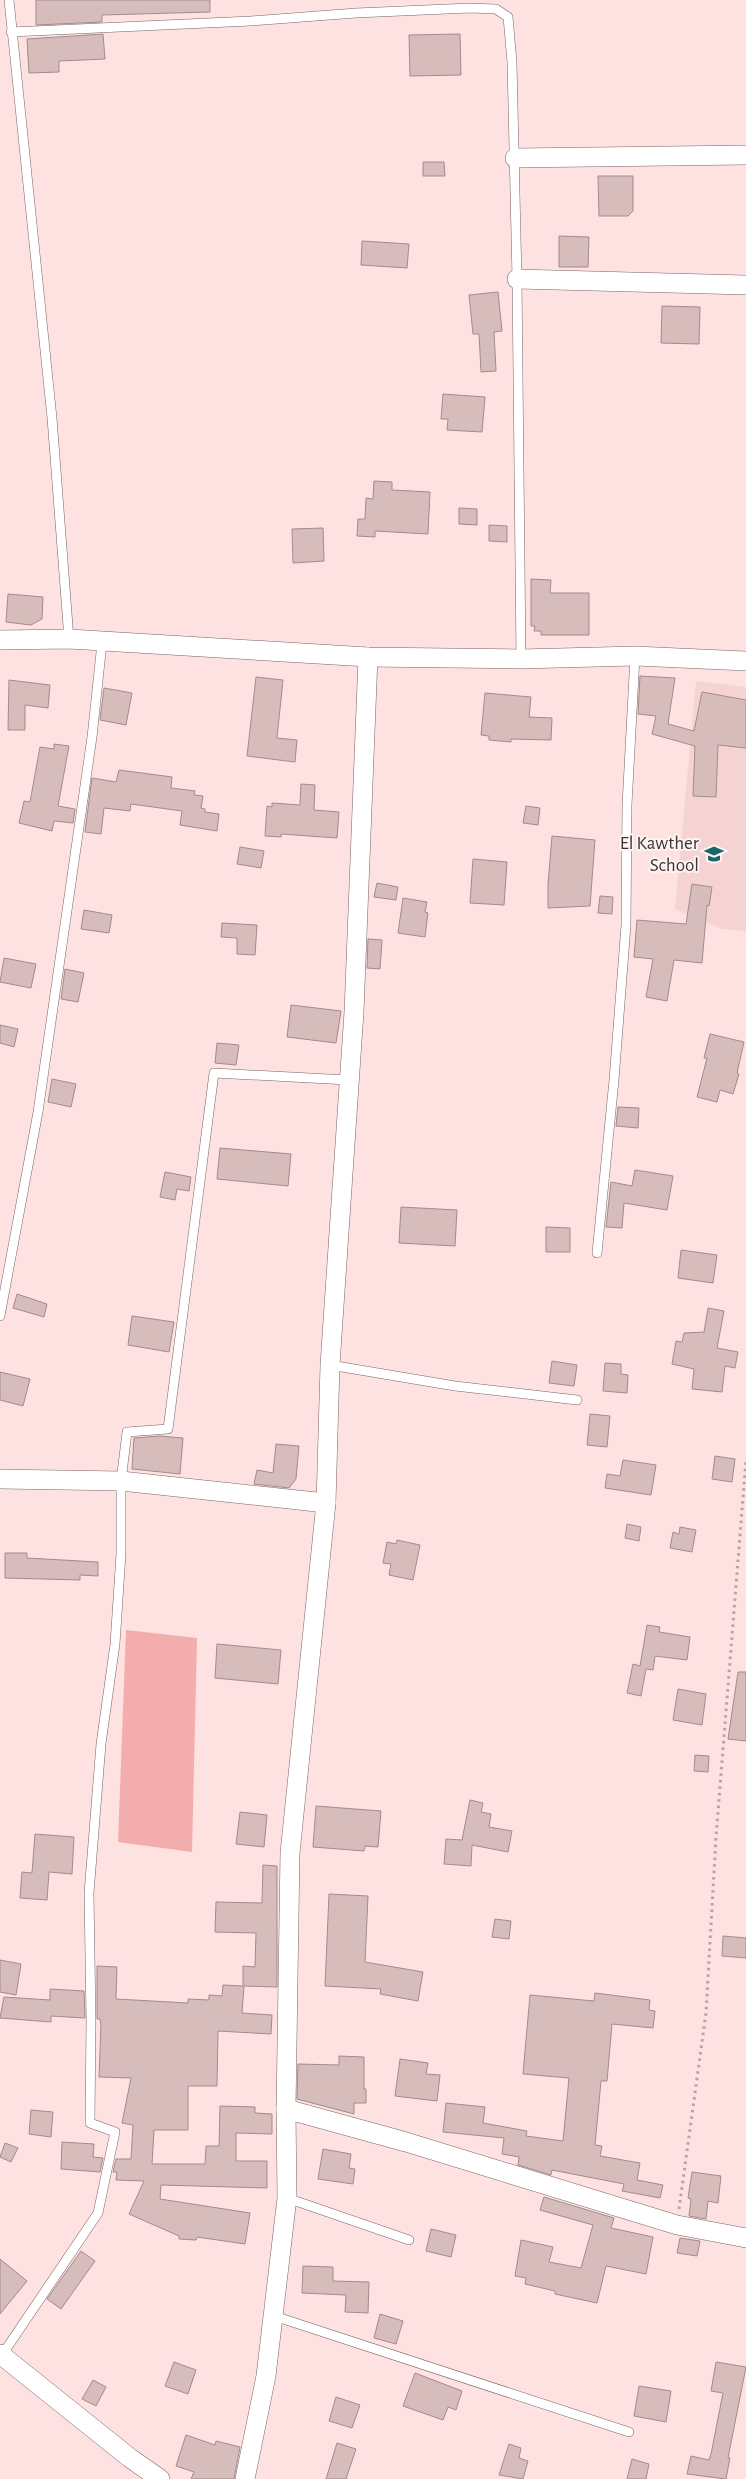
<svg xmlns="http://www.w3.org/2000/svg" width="746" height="2479" font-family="'Alegreya Sans',sans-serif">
  <rect width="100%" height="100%" fill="#fde2e1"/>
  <polygon fill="#f5d3d2" points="696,681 746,687 746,931 722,929 675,909"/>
  <polygon fill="#f3adac" points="126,1630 197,1638 192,1852 118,1842"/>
  <g fill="#d6bdbc" stroke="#a38b8b">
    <polygon points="36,0 210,0 210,12 102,15 102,22 36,25"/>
    <polygon points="103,34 105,59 59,61 59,72 29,73 27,39"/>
    <polygon points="460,34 461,75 410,76 409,35"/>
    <polygon points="423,162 444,162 445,176 423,176"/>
    <polygon points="598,176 633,176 633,211 628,216 599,216"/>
    <polygon points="559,236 589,237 588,267 559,267"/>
    <polygon points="362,241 409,244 407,268 361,265"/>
    <polygon points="498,292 502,331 494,332 496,371 481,372 479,334 473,334 469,295"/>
    <polygon points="662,306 700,307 699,344 661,343"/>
    <polygon points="443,394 485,397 482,432 447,430 448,419 441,419"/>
    <polygon points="374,481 392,482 392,490 430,492 428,534 375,531 375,537 357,536 358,519 365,519 366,498 373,499"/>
    <polygon points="459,508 477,509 477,525 459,524"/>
    <polygon points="489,525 507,526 507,542 489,541"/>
    <polygon points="323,528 324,561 293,563 292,529"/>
    <polygon points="531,579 551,580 550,593 589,593 589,635 541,635 541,631 534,631 535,626 531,626"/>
    <polygon points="8,594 43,597 42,619 31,625 6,622"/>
    <polygon points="640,676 675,678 668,724 694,731 702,692 746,700 746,748 718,745 716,797 693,796 695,746 652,734 656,716 638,714"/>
    <polygon points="256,677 283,680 277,738 297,740 295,762 247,756"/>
    <polygon points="9,680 50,685 48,708 25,705 25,730 8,730"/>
    <polygon points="104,688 132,693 126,725 100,720"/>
    <polygon points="485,693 531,697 529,717 552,718 551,740 511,739 511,742 489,740 489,736 481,735"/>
    <polygon points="54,744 69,746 58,806 75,809 73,823 54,821 52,831 19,823 24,801 30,802 40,747 54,749"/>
    <polygon points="119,770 172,777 171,788 195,791 194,795 203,796 201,808 205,809 205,812 219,814 217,831 180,825 182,811 131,804 130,811 104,808 101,834 85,832 92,778 116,782"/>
    <polygon points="301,784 315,785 314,810 339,812 337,838 281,834 281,837 265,836 267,806 272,807 272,803 300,805"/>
    <polygon points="526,806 540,808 538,825 523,823"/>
    <polygon points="552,836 595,840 590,906 548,908 548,884"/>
    <polygon points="240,847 264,851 261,868 237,864"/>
    <polygon points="473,859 507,862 504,905 470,903"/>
    <polygon points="377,883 398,887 396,900 374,897"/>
    <polygon points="692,884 712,887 709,906 707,905 702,963 674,960 667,1001 646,997 653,959 634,957 637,920 686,924"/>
    <polygon points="600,896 613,897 612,914 598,913"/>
    <polygon points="403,898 427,902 425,912 428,913 425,937 398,933"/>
    <polygon points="84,910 112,915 109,933 81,929"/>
    <polygon points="222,923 257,925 255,955 237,954 237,938 221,937"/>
    <polygon points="368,939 382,940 380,969 367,968"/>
    <polygon points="4,958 36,964 31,988 0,982"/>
    <polygon points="65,969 84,973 78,1002 61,999"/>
    <polygon points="291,1005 341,1011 336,1043 287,1037"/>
    <polygon points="0,1025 18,1029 14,1047 0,1043"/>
    <polygon points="710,1034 744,1042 737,1073 739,1074 733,1094 720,1090 717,1102 697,1097 707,1058 704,1058"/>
    <polygon points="217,1043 239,1045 236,1065 215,1063"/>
    <polygon points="52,1079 76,1084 71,1107 48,1102"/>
    <polygon points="618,1107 639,1108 638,1128 616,1126"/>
    <polygon points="220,1148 291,1154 288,1186 217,1179"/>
    <polygon points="635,1170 673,1176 667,1210 624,1203 622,1228 606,1227 611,1182 632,1186"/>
    <polygon points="165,1172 191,1177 189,1191 177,1189 175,1200 160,1197"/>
    <polygon points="401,1207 457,1210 455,1246 399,1243"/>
    <polygon points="546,1227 570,1228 570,1252 546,1252"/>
    <polygon points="681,1250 717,1255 713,1283 678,1278"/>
    <polygon points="17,1294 47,1304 44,1317 13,1308"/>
    <polygon points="708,1308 724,1311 717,1348 738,1352 735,1368 725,1366 722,1392 692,1389 694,1369 672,1364 676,1341 682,1342 684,1333 704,1332"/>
    <polygon points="132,1316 174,1322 169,1352 128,1345"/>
    <polygon points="552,1361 577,1365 574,1386 549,1383"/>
    <polygon points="605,1363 621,1364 621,1374 628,1375 627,1393 603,1391"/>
    <polygon points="0,1372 30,1379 23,1406 0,1400"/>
    <polygon points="590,1414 610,1416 607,1447 587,1445"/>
    <polygon points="159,1436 183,1438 180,1474 132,1469 134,1438"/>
    <polygon points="276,1444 299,1446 296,1479 289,1488 254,1484 257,1470 273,1473"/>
    <polygon points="715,1456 735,1459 732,1482 712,1479"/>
    <polygon points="623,1460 656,1465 651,1495 605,1488 607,1474 620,1476"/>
    <polygon points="627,1524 641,1527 639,1541 625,1538"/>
    <polygon points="680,1527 696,1530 692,1552 670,1548 673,1532 679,1534"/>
    <polygon points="397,1540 420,1545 413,1580 389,1575 391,1564 383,1563 387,1542 396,1544"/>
    <polygon points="5,1553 27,1553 27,1558 98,1562 98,1576 80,1575 80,1580 5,1578"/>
    <polygon points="647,1625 660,1627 659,1632 690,1637 687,1660 655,1656 653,1670 646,1669 641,1696 627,1693 633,1664 640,1666"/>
    <polygon points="217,1644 281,1650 278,1684 215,1678"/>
    <polygon points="738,1672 746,1672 746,1741 728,1739"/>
    <polygon points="678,1689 706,1694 702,1725 673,1720"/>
    <polygon points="695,1755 709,1756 708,1772 694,1771"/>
    <polygon points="470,1800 483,1803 481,1812 491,1814 489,1827 512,1831 508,1852 472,1845 471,1866 444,1864 446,1839 462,1840"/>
    <polygon points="316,1806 381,1811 378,1847 365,1846 364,1851 313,1847"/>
    <polygon points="240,1812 267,1815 264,1847 236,1844"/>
    <polygon points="35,1834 74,1837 72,1874 49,1872 47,1900 20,1898 22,1872 32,1873"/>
    <polygon points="263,1865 277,1866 277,1987 244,1986 242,2013 272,2015 271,2034 218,2031 217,2086 188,2086 188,2130 154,2130 152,2164 205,2164 206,2146 219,2146 220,2106 255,2107 255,2113 272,2114 272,2134 236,2133 236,2161 267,2161 267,2188 161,2185 160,2199 250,2213 245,2244 197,2237 196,2240 179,2239 179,2236 129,2214 144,2181 116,2180 117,2172 113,2172 116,2159 131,2159 133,2125 122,2123 131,2078 99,2077 101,2025 100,2019 97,2019 97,1966 117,1967 116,1999 188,2003 188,1999 209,2000 209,1995 222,1996 223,1985 243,1986 243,1966 255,1967 256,1933 215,1932 216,1902 262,1903"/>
    <polygon points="329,1894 368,1896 365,1962 423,1972 418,2001 380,1994 381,1989 325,1986"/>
    <polygon points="495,1919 511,1921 509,1939 492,1937"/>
    <polygon points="723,1936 746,1938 746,1958 722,1956"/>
    <polygon points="0,1960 21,1964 16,1995 0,1992"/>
    <polygon points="50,1989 84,1991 85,2018 51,2016 51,2022 0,2018 4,1997 50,2000"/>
    <polygon points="595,1993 650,2000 649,2010 655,2011 653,2028 612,2024 607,2081 601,2081 595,2145 602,2146 600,2156 640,2163 637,2180 663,2185 660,2198 622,2191 624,2184 552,2170 551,2175 518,2165 519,2157 502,2154 504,2138 443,2132 446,2103 485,2107 483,2123 527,2131 526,2136 563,2141 569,2078 523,2074 530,1995 594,2001"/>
    <polygon points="339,2056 364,2057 364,2089 366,2089 366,2103 354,2103 354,2114 297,2099 298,2064 339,2065"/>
    <polygon points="400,2059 428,2063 426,2074 440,2075 437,2101 395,2096"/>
    <polygon points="31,2110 53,2112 51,2137 29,2134"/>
    <polygon points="62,2142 94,2144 93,2157 103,2158 100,2172 61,2169"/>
    <polygon points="5,2143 18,2148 11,2162 0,2157"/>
    <polygon points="323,2149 351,2154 349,2168 355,2169 353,2184 318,2179"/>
    <polygon points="692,2172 721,2176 718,2203 708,2201 706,2219 689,2216 691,2199 688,2198"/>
    <polygon points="544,2197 614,2218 611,2228 653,2237 646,2274 606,2266 597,2303 555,2294 555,2291 525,2284 526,2278 515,2276 521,2240 553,2247 549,2262 581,2268 593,2225 540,2210"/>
    <polygon points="431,2229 456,2235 451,2257 426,2251"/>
    <polygon points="680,2238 700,2241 697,2256 677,2253"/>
    <polygon points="81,2251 95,2261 61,2309 47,2299"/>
    <polygon points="0,2259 27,2281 0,2314"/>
    <polygon points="303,2266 333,2267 333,2281 369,2282 368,2313 345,2312 346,2295 302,2293"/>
    <polygon points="380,2314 403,2321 396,2344 374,2338"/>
    <polygon points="174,2362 196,2370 188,2394 165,2386"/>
    <polygon points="716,2362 746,2367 728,2458 730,2458 726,2479 687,2474 691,2456 709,2460 711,2454 723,2393 711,2391"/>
    <polygon points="415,2373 462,2391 456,2410 448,2407 443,2420 403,2406"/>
    <polygon points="93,2380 106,2387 96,2406 82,2399"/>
    <polygon points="639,2386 671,2391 666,2422 634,2416"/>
    <polygon points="336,2397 360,2405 352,2428 329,2421"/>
    <polygon points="186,2435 215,2445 216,2441 240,2447 234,2479 191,2479 194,2472 176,2466"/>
    <polygon points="337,2443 356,2449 346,2479 326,2479"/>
    <polygon points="509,2444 521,2448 519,2458 528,2461 523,2479 499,2475"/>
    <polygon points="632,2459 649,2464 646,2479 627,2479"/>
  </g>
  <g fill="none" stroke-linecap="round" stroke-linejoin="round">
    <g stroke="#7b6463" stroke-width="10">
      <g id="lane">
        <polyline points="9,0 52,418 69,639"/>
        <polyline points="11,32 251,21 356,13 470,8 496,9 508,17 512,62 517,279 521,659"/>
        <polyline points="597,1253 614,1080 626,925 627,805 635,656"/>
        <polyline points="0,1316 38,1112 92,737 102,643"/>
        <polyline points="330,1365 455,1386 577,1400"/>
        <polyline points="287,2198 409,2240"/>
        <polyline points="274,2316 629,2432"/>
        <polyline points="2,2355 98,2213 115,2132 90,2123 91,2021 89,1893 101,1744 115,1644 121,1554 121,1481 127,1432 168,1429 214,1073 348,1080"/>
      </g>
    </g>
    <g stroke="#7b6463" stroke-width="20">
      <g id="street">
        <polyline points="515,158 746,155"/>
        <polyline points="517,279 746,285"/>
        <polyline points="0,640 69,639 368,657 521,659 635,656 746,661"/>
        <polyline points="0,1479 121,1481 326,1503"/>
        <polyline points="286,2109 406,2142 677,2225 746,2238"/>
        <polyline points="0,2354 130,2458 160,2479"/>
        <polyline points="245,2479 266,2376 287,2198 286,2109 290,1853 326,1503 330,1365 354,1012 368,657"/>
      </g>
    </g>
    <polyline stroke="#b8a3a3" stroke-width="3" stroke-dasharray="2.5 4" stroke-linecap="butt" points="679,2209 706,2013 716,1837 746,1460"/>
    <use href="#lane" stroke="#fff" stroke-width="9"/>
    <use href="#street" stroke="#fff" stroke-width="19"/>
  </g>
  <defs>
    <g id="school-bare" transform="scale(1.5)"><path d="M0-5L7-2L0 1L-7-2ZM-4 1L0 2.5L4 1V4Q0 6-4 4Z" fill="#19676b" stroke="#fef4f3" stroke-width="2.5" paint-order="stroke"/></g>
  </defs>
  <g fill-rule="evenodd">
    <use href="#school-bare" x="714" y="854"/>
  </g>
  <g text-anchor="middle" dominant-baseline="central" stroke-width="4" stroke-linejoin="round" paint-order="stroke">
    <g font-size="19" fill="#3d3333" stroke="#fef4f3" text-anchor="end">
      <text x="699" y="843">El Kawther<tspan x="699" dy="22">School</tspan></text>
    </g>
  </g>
</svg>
